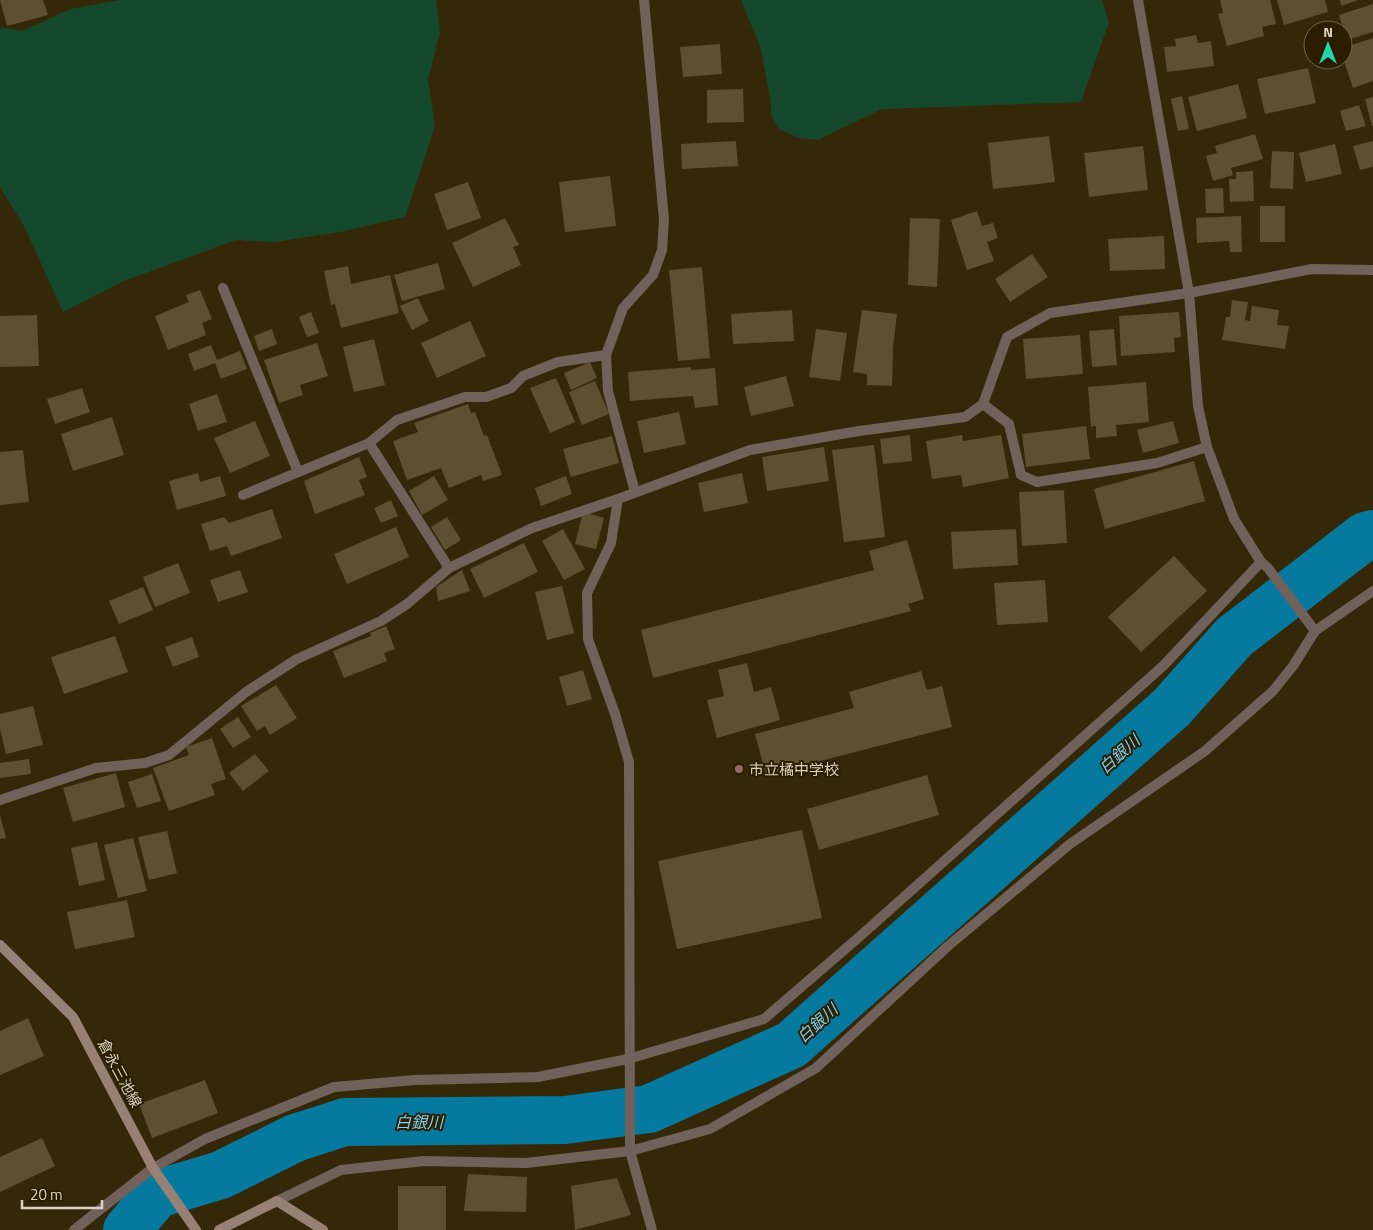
<svg xmlns="http://www.w3.org/2000/svg" width="1373" height="1230" font-family="'Titillium Web','Noto Sans JP',sans-serif">
  <rect width="100%" height="100%" fill="#352809"/>
  <g fill="#15492e">
    <polygon points="119,0 436,0 440,32 428,80 435,126 405,217 340,232 275,242 236,240 124,281 63,312 25,228 0,187 0,27 22,31 71,9"/>
    <polygon points="741,0 1102,0 1109,22 1081,102 882,109 818,140 799,138 779,129 771,115 771,103 761,49"/>
  </g>
  <g fill="none" stroke-linecap="round" stroke-linejoin="round">
    <polyline stroke="#067a9e" stroke-width="48" points="127,1230 157,1194 221,1175 295,1138 345,1122 565,1120 649,1109 791,1045 1172,707 1234,637 1365,536 1373,534"/>
  </g>
  <g fill="#5d4f30">
    <polygon points="0,0 43,0 48,15 7,26"/>
    <polygon points="1220,0 1270,0 1276,24 1262,27 1264,36 1227,46 1218,14 1223,13"/>
    <polygon points="1277,0 1325,0 1328,12 1284,25"/>
    <polygon points="1340,0 1358,0 1341,6"/>
    <polygon points="1373,4 1373,32 1347,40 1339,15"/>
    <polygon points="1196,35 1198,43 1211,41 1214,66 1167,72 1164,47 1176,46 1175,39"/>
    <polygon points="1373,38 1373,81 1353,88 1343,58 1343,48"/>
    <polygon points="720,44 722,74 683,77 680,47"/>
    <polygon points="1308,68 1316,103 1265,114 1257,79"/>
    <polygon points="1238,84 1247,118 1197,131 1188,97"/>
    <polygon points="743,89 744,122 707,123 707,90"/>
    <polygon points="1182,96 1189,129 1178,131 1171,99"/>
    <polygon points="1373,97 1373,126 1372,126 1365,99"/>
    <polygon points="1359,105 1366,126 1346,131 1340,111"/>
    <polygon points="1255,134 1263,159 1231,168 1233,175 1213,181 1206,156 1217,153 1215,146"/>
    <polygon points="1049,136 1055,182 993,189 988,143"/>
    <polygon points="736,141 738,166 682,169 681,144"/>
    <polygon points="1373,141 1373,167 1360,170 1353,146"/>
    <polygon points="1335,144 1342,174 1306,182 1299,153"/>
    <polygon points="1143,146 1148,190 1089,197 1084,153"/>
    <polygon points="1272,151 1294,152 1293,189 1270,188"/>
    <polygon points="1253,171 1254,201 1230,202 1229,179 1236,179 1236,172"/>
    <polygon points="610,176 616,226 565,232 559,182"/>
    <polygon points="468,182 481,218 447,230 434,194"/>
    <polygon points="1223,188 1224,213 1206,213 1205,189"/>
    <rect x="1260" y="206" width="25" height="36"/>
    <polygon points="977,211 982,226 993,223 998,238 987,242 994,261 967,270 951,220"/>
    <polygon points="1239,216 1241,216 1242,252 1230,252 1229,241 1197,243 1196,218"/>
    <polygon points="505,218 519,245 513,247 521,265 473,287 452,243"/>
    <polygon points="910,218 940,219 937,287 908,285"/>
    <polygon points="1164,236 1165,269 1110,271 1108,239"/>
    <polygon points="1032,254 1048,277 1010,302 995,279"/>
    <polygon points="438,263 445,289 402,301 394,275"/>
    <polygon points="348,266 351,284 390,275 399,313 341,328 335,304 331,305 324,271"/>
    <polygon points="702,267 710,358 678,361 669,270"/>
    <polygon points="200,290 212,319 202,323 206,335 168,350 155,316 189,302 186,295"/>
    <polygon points="418,298 429,321 412,330 400,306"/>
    <polygon points="1232,300 1248,302 1245,320 1250,321 1252,306 1279,310 1277,325 1289,326 1285,349 1222,340 1226,317 1230,317"/>
    <polygon points="792,310 794,341 733,344 731,314"/>
    <polygon points="862,310 897,314 893,348 892,386 867,385 867,374 853,372"/>
    <polygon points="311,312 319,333 307,337 299,317"/>
    <polygon points="1179,312 1181,337 1174,338 1175,352 1121,356 1119,316"/>
    <polygon points="37,315 39,366 0,367 0,316"/>
    <polygon points="470,321 486,356 437,378 421,343"/>
    <polygon points="272,329 277,344 259,351 254,336"/>
    <polygon points="816,329 847,333 840,381 809,377"/>
    <polygon points="1114,329 1117,365 1092,367 1089,331"/>
    <polygon points="1080,335 1083,374 1026,379 1023,339"/>
    <polygon points="374,339 385,385 354,392 343,347"/>
    <polygon points="317,343 328,376 300,385 303,395 279,403 264,360"/>
    <polygon points="211,345 217,360 240,351 247,369 221,379 215,363 194,371 188,354"/>
    <polygon points="590,362 597,378 571,390 564,373"/>
    <polygon points="691,367 691,370 715,368 718,405 695,408 693,396 630,401 628,372"/>
    <polygon points="786,376 794,406 751,416 744,387"/>
    <polygon points="556,378 575,422 550,433 530,388"/>
    <polygon points="595,381 609,414 582,425 569,392"/>
    <polygon points="1146,382 1149,422 1116,425 1117,436 1096,438 1096,426 1091,427 1088,387"/>
    <polygon points="82,388 90,412 55,424 47,399"/>
    <polygon points="217,394 227,422 198,431 189,404"/>
    <polygon points="468,404 471,413 475,412 484,436 487,435 502,475 483,481 481,475 449,488 441,468 407,480 393,441 418,432 414,423"/>
    <polygon points="679,412 686,444 644,453 637,421"/>
    <polygon points="112,417 124,455 73,471 61,434"/>
    <polygon points="255,421 270,456 230,473 214,438"/>
    <polygon points="1173,421 1179,443 1143,453 1137,430"/>
    <polygon points="1086,426 1090,459 1026,467 1022,434"/>
    <polygon points="910,435 912,461 883,464 880,439"/>
    <polygon points="962,435 963,441 1001,435 1009,478 963,487 961,475 932,479 926,441"/>
    <polygon points="612,436 619,463 571,477 563,449"/>
    <polygon points="874,445 885,537 844,542 832,450"/>
    <polygon points="824,447 829,481 767,491 762,457"/>
    <polygon points="23,450 29,502 0,505 0,452"/>
    <polygon points="359,457 367,477 359,480 365,495 315,514 304,481"/>
    <polygon points="1194,461 1205,501 1105,529 1094,489"/>
    <polygon points="198,473 200,482 220,476 226,496 177,510 169,481"/>
    <polygon points="742,473 748,503 704,512 698,483"/>
    <polygon points="434,476 448,500 422,515 409,491"/>
    <polygon points="566,476 572,494 541,506 535,488"/>
    <polygon points="1064,490 1067,543 1022,546 1019,492"/>
    <polygon points="391,500 398,516 381,523 374,508"/>
    <polygon points="272,509 282,538 231,556 227,546 210,551 201,524 224,517 229,523"/>
    <polygon points="583,512 604,518 596,549 575,544"/>
    <polygon points="447,517 461,540 445,550 431,527"/>
    <polygon points="396,527 409,557 347,584 334,554"/>
    <polygon points="563,529 585,569 564,580 542,541"/>
    <polygon points="1016,529 1018,565 953,569 951,532"/>
    <polygon points="907,540 924,599 908,604 911,611 653,678 641,630 874,570 869,551"/>
    <polygon points="524,543 538,572 484,598 470,569"/>
    <polygon points="1174,556 1207,591 1141,652 1108,617"/>
    <polygon points="178,563 190,593 155,607 143,577"/>
    <polygon points="240,570 248,592 218,602 210,580"/>
    <polygon points="462,570 470,591 438,601 436,587"/>
    <polygon points="1045,580 1048,622 997,625 994,583"/>
    <polygon points="562,586 574,633 547,640 535,592"/>
    <polygon points="143,587 153,610 119,624 109,601"/>
    <polygon points="386,626 395,649 384,653 387,661 344,678 333,651 371,636 370,633"/>
    <polygon points="115,636 128,672 64,694 51,657"/>
    <polygon points="192,637 199,657 173,667 165,647"/>
    <polygon points="747,663 754,692 771,687 780,720 717,738 707,700 724,696 718,670"/>
    <polygon points="583,670 592,699 567,706 559,677"/>
    <polygon points="921,671 927,690 942,686 952,727 766,775 755,734 854,708 849,692"/>
    <polygon points="276,685 297,718 270,735 265,726 257,731 241,706"/>
    <polygon points="33,706 43,745 6,754 0,729 0,714"/>
    <polygon points="238,717 251,737 233,748 220,729"/>
    <polygon points="212,738 226,779 211,784 215,795 169,811 153,768 189,755 186,747"/>
    <polygon points="255,754 269,771 243,791 229,773"/>
    <polygon points="29,759 31,774 0,778 0,763"/>
    <polygon points="116,773 125,807 73,822 63,788"/>
    <polygon points="152,774 161,801 137,808 128,782"/>
    <polygon points="927,775 939,815 819,850 807,809"/>
    <polygon points="0,815 6,838 0,839"/>
    <polygon points="802,830 822,918 677,949 658,861"/>
    <polygon points="167,831 177,873 149,880 138,837"/>
    <polygon points="133,838 147,891 118,898 104,845"/>
    <polygon points="97,842 105,880 79,886 71,848"/>
    <polygon points="127,900 135,937 75,949 67,912"/>
    <polygon points="28,1018 44,1056 0,1075 0,1031"/>
    <polygon points="205,1080 218,1113 152,1138 139,1104"/>
    <polygon points="42,1138 55,1166 0,1192 0,1157"/>
    <polygon points="468,1174 527,1177 526,1212 464,1211"/>
    <polygon points="617,1178 631,1215 575,1230 571,1186"/>
    <rect x="398" y="1186" width="48" height="44"/>
  </g>
  <g fill="none" stroke-linecap="round" stroke-linejoin="round">
    <g stroke="#70615a" stroke-width="10">
      <polyline points="223,288 298,472"/>
      <polyline points="983,404 1009,424 1021,475 1037,482 1157,463 1207,447"/>
      <polyline points="369,443 449,568"/>
      <polyline points="635,492 608,391 606,355 623,308 653,275 662,250 664,220 644,0"/>
      <polyline points="243,495 369,443 397,420 465,397 486,397 511,388 523,376 558,362 606,355"/>
      <polyline points="0,800 96,768 145,763 169,755 246,692 297,659 381,621 407,604 449,568 532,528 618,499"/>
      <polyline points="277,1201 341,1170 424,1161 526,1163 630,1151 710,1129 816,1068 948,946 1070,844 1205,751 1273,691 1293,666 1315,631 1268,568 1261,562 1234,519 1207,447 1198,406 1189,293 1138,0"/>
      <polyline points="74,1230 153,1168 205,1139 334,1087 415,1080 538,1077 628,1059 764,1019 858,938 1163,666 1261,562"/>
      <polyline points="652,1230 630,1151 629,762 615,714 588,639 587,593 611,543 618,499 750,450 859,431 965,417 983,404 1007,337 1050,313 1189,293 1312,269 1373,270"/>
    </g>
    <polyline stroke="#70615a" stroke-width="10" points="1315,631 1373,591"/>
    <g stroke="#978074" stroke-width="10">
      <polyline points="0,945 73,1017 153,1168 196,1230"/>
      <polyline points="219,1230 277,1201 323,1230"/>
    </g>
  </g>
  <circle fill="#8d6e63" stroke="#2b1e00" stroke-width="2" cx="739" cy="769" r="5"/>
  <g text-anchor="middle" dominant-baseline="central" stroke-width="4" stroke-linejoin="round" paint-order="stroke">
    <g font-size="15" fill="#dbd3c2" stroke="#2b1e00" text-anchor="start">
      <text x="749" y="769">市立橘中学校</text>
    </g>
    <g font-size="15" fill="#dbd3c2" stroke="#2b1e00">
      <text transform="translate(120 1073) rotate(62)">倉永三池線</text>
    </g>
    <g font-size="16" font-style="italic" fill="#7dd0f4" stroke="#2b1e00">
      <text transform="translate(1119 754) rotate(-42)">白銀川</text>
      <text transform="translate(817 1023) rotate(-42)">白銀川</text>
      <text x="419" y="1122">白銀川</text>
    </g>
  </g>
  <g transform="translate(1328 45)"><circle r="24" fill="#2b1e00" stroke="#71664e"/>
  <path d="M0-4L9 19L0 12L-9 19Z" fill="#26d5ae"/>
  <text y="-8" font-size="14" font-weight="bold" text-anchor="middle" fill="#dbd3c2">N</text>
  </g>
  <path d="M22 1200v8h80v-8" fill="none" stroke="#dbd3c2" stroke-width="2.5"/>
  <text x="30" y="1200" font-size="15" fill="#dbd3c2" stroke="#2b1e00" stroke-width="4" paint-order="stroke">20 m</text>
</svg>
